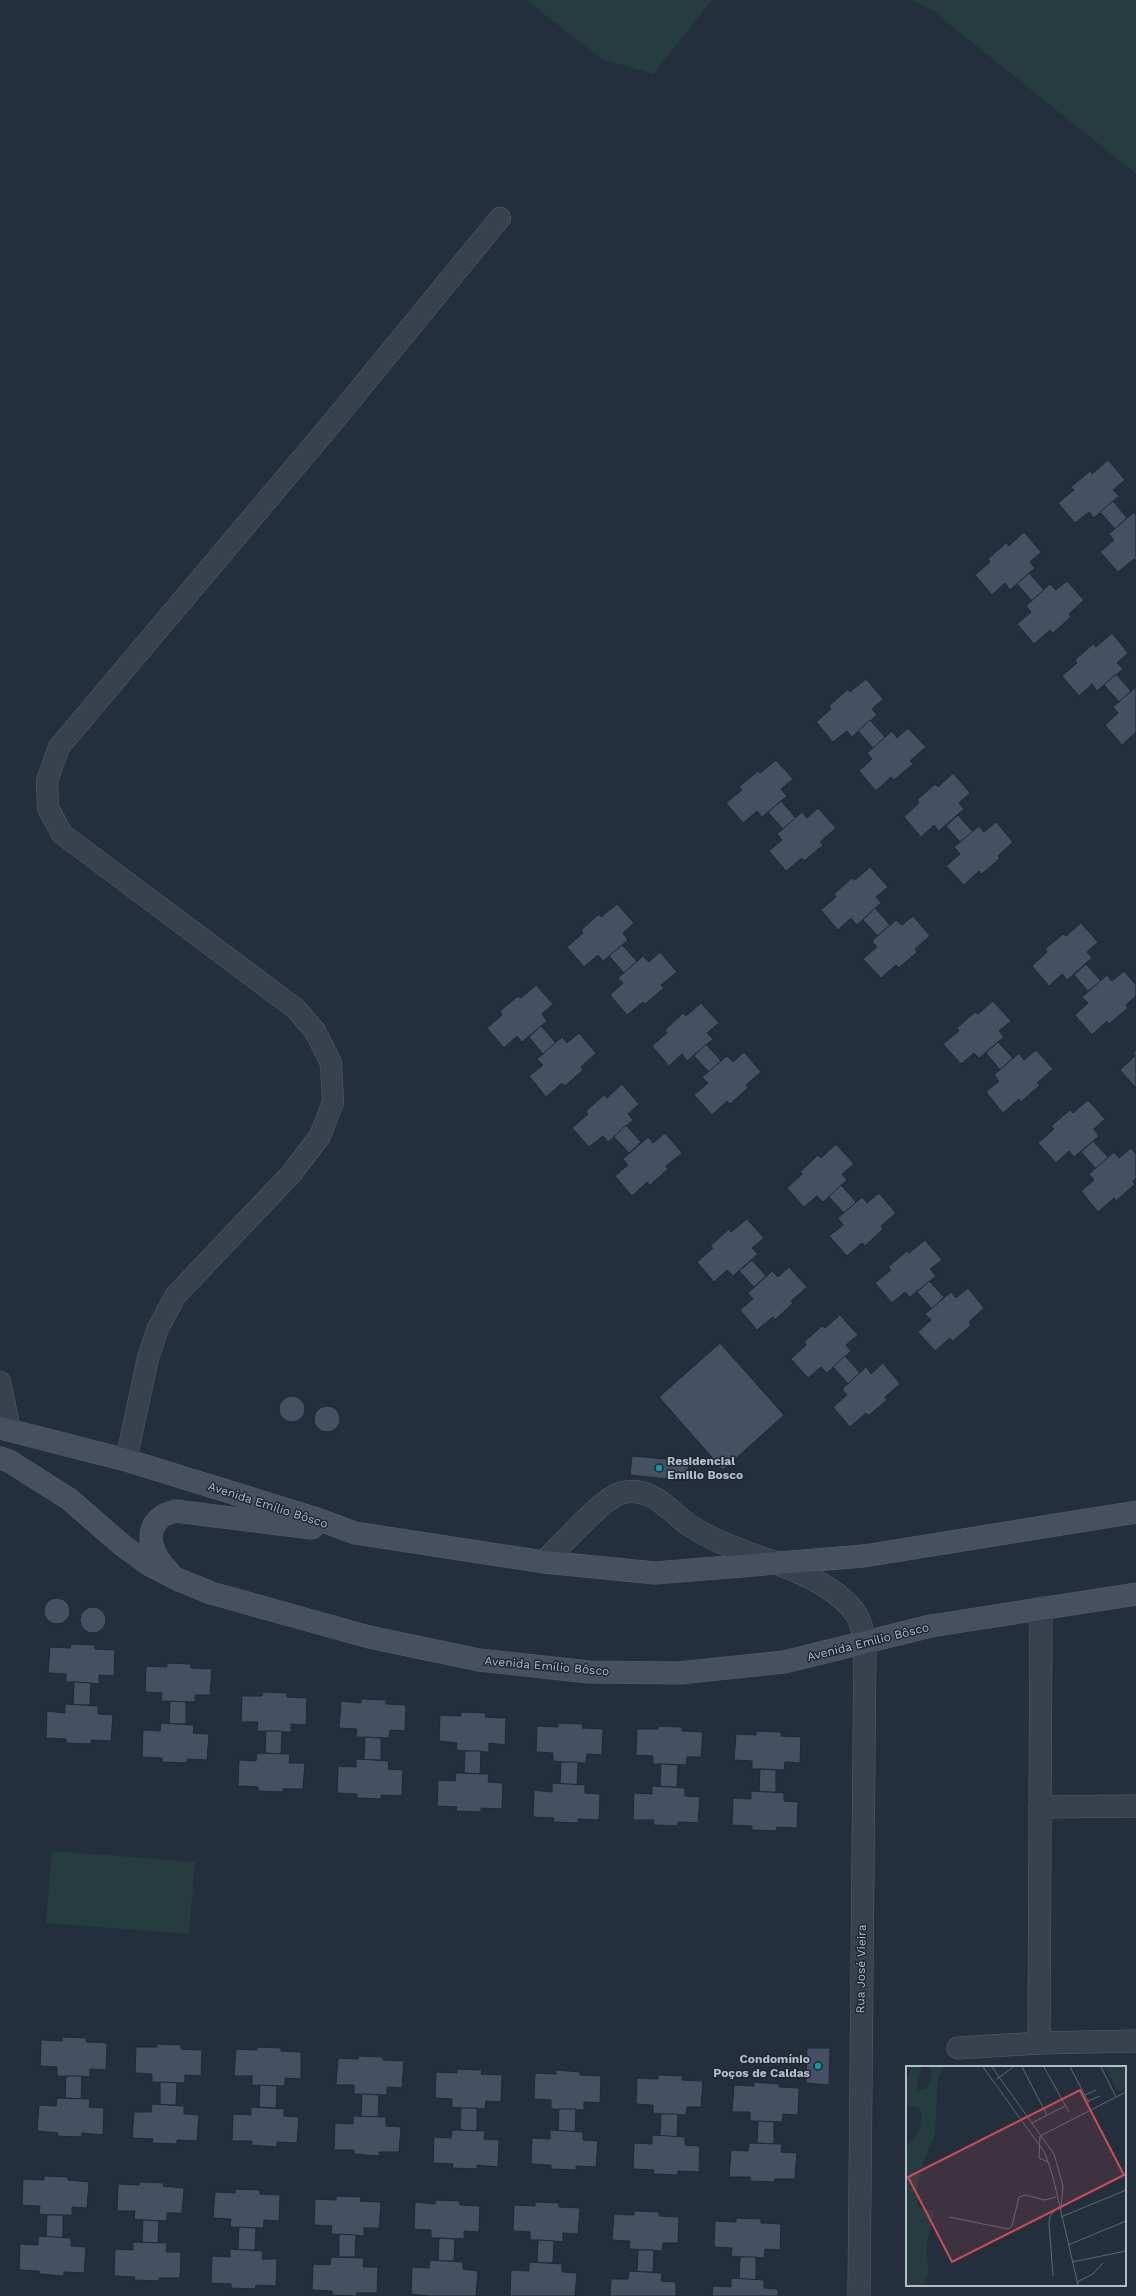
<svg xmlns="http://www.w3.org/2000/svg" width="1136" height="2296" font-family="'Work Sans',sans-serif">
  <rect width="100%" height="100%" fill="#242f3e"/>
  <g fill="#263c3f">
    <polygon points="526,0 712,0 653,74 602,59"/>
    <polygon points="913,0 1136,0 1136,174 933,11"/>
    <polygon points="52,1851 195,1862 189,1934 46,1923"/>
  </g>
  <g fill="#455162" stroke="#1f2835">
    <polygon points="1108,460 1125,480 1113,490 1119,496 1094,518 1089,512 1075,523 1058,503 1074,490 1071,487 1090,471 1092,474"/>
    <polygon points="1113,501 1127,518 1115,529 1100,512"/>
    <polygon points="1134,512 1136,515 1136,561 1134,559 1118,572 1100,552 1114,540 1109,534"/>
    <polygon points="1024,532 1041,552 1030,562 1035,568 1010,590 1005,583 992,595 975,575 990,562 988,559 1006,543 1009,546"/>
    <polygon points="1029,573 1044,590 1032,601 1017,584"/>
    <polygon points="1067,581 1084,600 1069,614 1071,617 1053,633 1050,630 1034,644 1017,624 1031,612 1026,606 1050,584 1056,590"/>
    <polygon points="1112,633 1128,653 1117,663 1123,669 1097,691 1092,684 1079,696 1062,676 1077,663 1075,660 1093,644 1096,647"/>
    <polygon points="1116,674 1131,691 1119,702 1104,685"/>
    <polygon points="866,679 883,699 872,709 877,715 852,737 847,731 833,742 816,722 831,709 829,706 848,689 850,692"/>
    <polygon points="1136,687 1136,732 1122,745 1105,725 1118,713 1113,707"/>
    <polygon points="870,720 885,737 873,748 858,731"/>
    <polygon points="908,728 926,747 910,761 913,764 894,780 891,777 876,791 859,771 872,759 867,753 892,731 897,738"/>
    <polygon points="776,760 793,779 781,789 787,796 762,817 757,811 743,823 726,803 742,790 739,787 758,771 760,773"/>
    <polygon points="953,773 970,793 959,803 964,809 939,831 934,825 921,837 904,817 919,803 917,800 935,784 938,787"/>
    <polygon points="781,801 796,818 783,829 768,812"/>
    <polygon points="818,808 836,828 820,842 823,845 804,861 802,858 786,871 769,851 782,840 777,834 802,812 807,818"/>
    <polygon points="958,815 973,832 960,842 946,826"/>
    <polygon points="996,822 1013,842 998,856 1000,858 982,874 979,871 964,885 946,866 960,854 954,847 979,826 984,832"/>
    <polygon points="870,867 888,887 876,897 881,903 857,925 851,918 838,930 821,910 836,897 834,894 852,878 855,880"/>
    <polygon points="617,904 634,923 623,933 628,940 603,961 598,955 584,967 567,947 583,933 581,930 599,914 601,917"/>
    <polygon points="875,908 890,925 878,936 863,920"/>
    <polygon points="913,916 930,936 915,949 917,952 899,968 896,965 881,978 863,959 877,947 872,941 896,920 902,925"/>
    <polygon points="1081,923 1098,942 1087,952 1092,958 1067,980 1062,974 1049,986 1032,966 1047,952 1045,949 1063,934 1066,936"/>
    <polygon points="622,945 637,961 624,973 609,956"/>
    <polygon points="660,952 677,972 661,985 664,988 645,1004 643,1002 627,1015 610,995 623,983 618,978 643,956 649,962"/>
    <polygon points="1086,964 1101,981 1088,991 1074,975"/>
    <polygon points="1124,971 1136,985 1136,996 1126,1005 1128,1008 1109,1024 1107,1021 1092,1035 1075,1015 1088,1003 1082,997 1107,975 1112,981"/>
    <polygon points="536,985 553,1004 542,1014 547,1021 522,1042 517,1036 504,1048 487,1028 502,1015 500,1011 518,996 521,998"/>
    <polygon points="993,1001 1011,1021 999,1031 1004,1037 979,1058 974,1053 961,1064 943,1044 959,1031 957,1028 975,1012 978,1014"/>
    <polygon points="701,1003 719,1023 707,1033 713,1039 687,1061 682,1054 669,1066 652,1046 667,1033 665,1030 683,1013 686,1016"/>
    <polygon points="541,1026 556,1043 543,1054 529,1037"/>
    <polygon points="579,1033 596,1053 581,1067 583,1070 565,1086 562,1083 546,1097 529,1076 543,1065 537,1059 562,1037 567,1043"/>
    <polygon points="998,1042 1013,1058 1000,1070 986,1053"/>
    <polygon points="706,1044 721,1061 709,1072 694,1056"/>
    <polygon points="1036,1050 1053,1069 1037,1083 1040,1085 1021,1102 1019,1099 1003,1113 986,1092 999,1081 994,1075 1019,1053 1024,1060"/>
    <polygon points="1136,1050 1136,1088 1120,1070 1135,1056 1133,1053"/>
    <polygon points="744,1052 761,1072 746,1085 748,1088 730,1104 727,1101 712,1115 694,1095 708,1083 702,1077 727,1056 733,1062"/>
    <polygon points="622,1084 639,1104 628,1114 633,1120 608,1142 603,1136 589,1147 572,1128 588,1114 586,1111 604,1095 607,1098"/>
    <polygon points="1088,1100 1105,1119 1094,1129 1099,1136 1074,1157 1069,1151 1056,1163 1038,1143 1054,1129 1051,1126 1070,1110 1073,1113"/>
    <polygon points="626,1125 641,1142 629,1153 614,1137"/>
    <polygon points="665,1133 682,1153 666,1166 668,1169 650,1185 647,1182 632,1196 615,1176 628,1165 623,1159 648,1137 653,1143"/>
    <polygon points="1093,1141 1108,1157 1096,1169 1081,1152"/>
    <polygon points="836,1144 854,1164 842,1174 847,1180 823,1202 817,1196 804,1207 787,1188 802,1174 800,1172 818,1155 821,1158"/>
    <polygon points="1131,1148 1136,1154 1136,1178 1133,1181 1135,1184 1116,1201 1114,1198 1098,1212 1081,1191 1094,1180 1089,1174 1114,1152 1119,1158"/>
    <polygon points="841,1185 856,1202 844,1213 829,1197"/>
    <polygon points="879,1193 896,1213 881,1226 883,1229 865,1246 862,1243 847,1256 829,1236 843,1225 838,1218 862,1197 867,1203"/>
    <polygon points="747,1219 764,1238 752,1248 758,1254 733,1276 727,1270 714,1282 697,1262 713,1248 710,1246 729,1229 731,1232"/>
    <polygon points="925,1240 942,1260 930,1269 936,1276 910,1297 905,1292 892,1303 875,1283 891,1270 888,1267 907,1251 909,1253"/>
    <polygon points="752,1260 766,1276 754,1287 739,1271"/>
    <polygon points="789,1267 807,1287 791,1301 793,1303 775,1320 773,1317 757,1330 740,1310 753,1299 748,1293 772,1271 778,1277"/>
    <polygon points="929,1281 944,1297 932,1309 917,1292"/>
    <polygon points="968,1288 984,1308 969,1322 971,1325 953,1341 950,1338 935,1351 918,1332 931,1320 925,1314 951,1292 956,1298"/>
    <polygon points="840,1315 858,1335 846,1345 851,1351 827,1373 821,1367 808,1378 791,1359 806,1345 804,1342 822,1326 825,1328"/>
    <polygon points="720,1343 784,1415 723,1470 659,1397"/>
    <polygon points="845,1356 860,1373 848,1384 833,1367"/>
    <polygon points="883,1363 900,1384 885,1397 887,1400 868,1416 866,1413 850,1427 833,1407 847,1395 842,1389 866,1367 871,1374"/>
    <circle cx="292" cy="1409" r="13"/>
    <circle cx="327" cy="1419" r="13"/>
    <polygon points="632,1456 689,1461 687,1481 630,1475"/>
    <circle cx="57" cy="1611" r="13"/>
    <circle cx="93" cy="1620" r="13"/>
    <polygon points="71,1644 95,1645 95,1649 115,1650 114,1676 99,1675 99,1684 74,1682 66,1682 66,1674 48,1673 50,1647 70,1648"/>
    <polygon points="167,1663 191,1664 191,1668 212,1669 210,1695 195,1695 195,1702 161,1701 162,1693 145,1692 146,1666 167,1667"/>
    <polygon points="74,1682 91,1683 90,1705 73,1705"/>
    <polygon points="262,1692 287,1693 287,1697 307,1698 306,1725 291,1724 291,1732 257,1731 258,1722 241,1722 242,1696 262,1696"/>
    <polygon points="361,1699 386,1700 386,1704 406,1705 405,1731 390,1730 389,1738 356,1737 357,1729 339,1728 341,1701 361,1703"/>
    <polygon points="170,1701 186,1702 186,1724 169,1724"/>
    <polygon points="65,1704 98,1706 98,1714 113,1715 111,1741 91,1740 91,1744 66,1743 66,1739 46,1738 47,1711 65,1713"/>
    <polygon points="461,1712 486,1713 485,1717 506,1718 505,1745 489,1743 489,1752 465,1751 456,1750 457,1743 439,1741 440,1715 461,1716"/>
    <polygon points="161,1723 194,1725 193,1733 209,1734 207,1760 187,1759 187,1763 162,1762 162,1758 142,1757 143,1730 160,1731"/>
    <polygon points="558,1723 583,1724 582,1728 603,1729 602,1755 587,1754 586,1763 561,1762 553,1761 553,1753 536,1752 537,1726 558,1727"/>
    <polygon points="658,1726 682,1727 682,1731 703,1732 701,1757 687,1757 686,1765 661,1764 653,1764 653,1756 636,1755 637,1729 658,1729"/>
    <polygon points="266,1731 282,1731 281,1754 265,1753"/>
    <polygon points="756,1731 781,1732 781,1736 801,1737 800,1763 785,1762 784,1770 760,1769 752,1769 752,1761 734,1760 736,1734 756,1735"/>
    <polygon points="365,1737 381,1738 381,1760 364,1760"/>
    <polygon points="465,1751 481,1751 480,1774 464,1773"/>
    <polygon points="257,1753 290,1754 289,1763 305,1763 303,1789 283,1789 283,1792 258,1791 258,1787 238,1786 239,1760 256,1761"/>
    <polygon points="356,1759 389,1761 388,1769 403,1770 402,1796 381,1795 381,1799 357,1798 357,1794 337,1793 338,1766 356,1767"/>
    <polygon points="561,1762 578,1762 577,1785 560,1784"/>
    <polygon points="661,1764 678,1765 677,1787 660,1787"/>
    <polygon points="760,1769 776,1770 776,1792 759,1792"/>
    <polygon points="456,1773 489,1774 488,1782 503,1783 502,1809 481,1808 481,1812 456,1811 457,1807 437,1806 438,1780 455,1781"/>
    <polygon points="552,1783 585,1785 585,1793 600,1794 599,1820 578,1819 578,1823 553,1822 554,1818 533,1817 534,1790 552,1792"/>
    <polygon points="652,1786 685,1788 685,1796 700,1797 698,1823 678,1822 678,1826 653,1825 654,1820 633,1820 634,1793 652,1794"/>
    <polygon points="751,1791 784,1793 784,1801 798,1802 797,1828 777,1827 776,1831 752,1830 752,1826 732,1825 733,1798 751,1799"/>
    <polygon points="62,2037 87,2038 86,2042 107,2043 106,2070 90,2069 90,2077 57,2076 57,2067 40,2066 41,2040 62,2041"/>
    <polygon points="157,2044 181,2045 181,2049 202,2050 201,2076 185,2075 185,2083 152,2082 152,2074 135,2073 136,2047 157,2047"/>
    <polygon points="257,2047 281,2048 281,2051 301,2052 301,2079 285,2078 285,2086 252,2085 252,2076 234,2076 236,2049 257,2050"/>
    <polygon points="807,2048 830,2048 829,2085 806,2083"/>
    <polygon points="359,2056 383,2057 383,2060 404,2061 402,2088 387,2087 387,2095 354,2094 354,2085 336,2085 338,2058 358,2059"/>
    <polygon points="457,2069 482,2070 481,2074 502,2075 501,2102 486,2101 485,2109 461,2108 452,2107 452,2099 435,2098 436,2072 457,2073"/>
    <polygon points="556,2070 580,2072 580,2075 601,2076 600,2103 584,2102 584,2110 551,2109 551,2100 534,2099 535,2073 556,2074"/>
    <polygon points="658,2075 683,2076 682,2080 703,2081 701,2107 687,2107 686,2115 661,2114 653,2113 653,2105 636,2104 637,2078 658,2079"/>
    <polygon points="66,2076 82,2076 81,2099 65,2098"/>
    <polygon points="160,2082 177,2083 176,2105 160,2105"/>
    <polygon points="754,2082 779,2084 779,2087 799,2088 798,2115 783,2114 782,2122 750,2121 750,2112 732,2112 734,2085 754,2086"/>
    <polygon points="260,2085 277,2086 276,2108 259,2107"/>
    <polygon points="362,2094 379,2095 378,2117 361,2117"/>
    <polygon points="57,2098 90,2099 89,2107 104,2108 103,2135 82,2133 82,2137 57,2136 58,2133 37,2131 39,2105 56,2106"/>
    <polygon points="152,2104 184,2106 184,2114 199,2115 197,2141 177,2140 177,2144 152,2143 153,2139 132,2138 134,2112 151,2112"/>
    <polygon points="251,2107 284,2109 284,2116 299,2117 297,2143 277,2142 277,2147 252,2145 252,2141 232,2141 233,2114 251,2115"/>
    <polygon points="461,2108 477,2108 477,2131 460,2130"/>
    <polygon points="559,2109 576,2109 575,2132 558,2131"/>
    <polygon points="661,2114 678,2114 677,2137 660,2136"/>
    <polygon points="353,2116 386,2117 386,2126 401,2127 399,2152 379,2152 379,2156 354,2154 354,2150 334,2150 335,2123 353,2124"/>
    <polygon points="758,2121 774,2122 774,2144 757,2143"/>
    <polygon points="452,2130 485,2131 484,2139 499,2140 498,2167 477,2165 477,2169 452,2168 453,2164 433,2163 434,2137 451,2138"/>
    <polygon points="550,2130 583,2132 583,2140 598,2141 596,2167 576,2166 576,2170 551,2169 551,2165 531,2164 532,2138 550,2139"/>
    <polygon points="652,2135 685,2137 685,2145 700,2146 699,2172 678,2171 678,2175 653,2174 654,2170 633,2169 634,2143 652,2144"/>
    <polygon points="749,2143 782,2144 781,2152 797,2153 795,2179 775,2179 774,2182 750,2181 750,2177 729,2177 731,2150 748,2151"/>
    <polygon points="44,2176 68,2177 68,2180 89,2182 87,2208 72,2207 72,2215 47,2215 39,2214 40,2206 22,2205 23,2179 44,2180"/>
    <polygon points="139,2182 164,2183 163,2186 184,2188 182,2213 167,2213 167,2221 143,2220 134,2219 135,2211 117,2211 118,2184 139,2185"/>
    <polygon points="235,2189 260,2190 260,2194 280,2195 279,2221 264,2220 263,2228 230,2227 231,2219 213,2218 215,2192 235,2193"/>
    <polygon points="336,2196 361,2197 360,2201 381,2202 379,2228 364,2228 364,2236 331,2234 332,2226 314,2225 315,2199 336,2200"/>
    <polygon points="436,2200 460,2201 460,2205 480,2206 479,2232 464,2231 464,2239 439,2238 431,2238 431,2230 414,2229 415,2202 435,2204"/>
    <polygon points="535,2202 559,2203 559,2207 580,2208 578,2234 563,2233 563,2242 538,2240 530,2240 530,2232 513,2231 514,2205 535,2206"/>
    <polygon points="634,2211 659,2212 659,2216 679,2217 678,2243 663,2243 662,2251 629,2249 630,2241 612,2240 614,2214 634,2215"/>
    <polygon points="47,2215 63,2215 63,2238 46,2237"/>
    <polygon points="736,2218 761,2219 761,2223 781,2224 780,2250 765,2249 764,2258 740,2257 731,2256 732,2248 714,2247 715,2221 736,2222"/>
    <polygon points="143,2220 159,2221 158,2243 142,2243"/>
    <polygon points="239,2227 256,2228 255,2250 238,2250"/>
    <polygon points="339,2234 356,2235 355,2257 339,2257"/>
    <polygon points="38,2236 71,2238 71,2246 86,2247 84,2273 64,2272 64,2276 40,2274 39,2271 19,2270 20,2244 38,2245"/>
    <polygon points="439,2238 455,2239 454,2261 438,2261"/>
    <polygon points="538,2240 554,2241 553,2263 537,2263"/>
    <polygon points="133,2242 167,2243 166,2252 181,2252 180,2278 159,2278 159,2281 134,2280 135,2277 114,2276 115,2249 133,2250"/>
    <polygon points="230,2249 263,2251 262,2259 277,2259 276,2286 256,2285 255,2289 231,2288 231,2284 211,2283 212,2256 230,2257"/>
    <polygon points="638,2250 654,2250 653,2272 637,2272"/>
    <polygon points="331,2257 364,2258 363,2267 378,2267 377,2293 357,2293 356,2296 332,2295 332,2291 312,2290 313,2264 330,2265"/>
    <polygon points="740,2257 756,2257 756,2280 739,2279"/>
    <polygon points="430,2260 463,2262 463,2269 478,2271 476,2296 431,2296 411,2294 412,2267 429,2268"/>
    <polygon points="529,2262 562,2264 562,2272 577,2273 575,2296 510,2296 511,2270 529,2271"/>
    <polygon points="629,2271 662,2273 661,2281 676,2282 676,2296 610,2296 611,2279 628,2279"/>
    <polygon points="731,2278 764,2280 764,2288 778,2289 778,2296 712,2296 713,2286 731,2287"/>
  </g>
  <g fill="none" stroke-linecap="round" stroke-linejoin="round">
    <g stroke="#565f6c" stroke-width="22">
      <g id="lane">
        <polyline points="0,1382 10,1430"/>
        <polyline points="126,1460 148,1358 158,1328 176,1295 291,1174 320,1136 333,1102 331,1063 315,1031 296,1009 62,834 48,808 47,781 59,747 332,423 500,218"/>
      </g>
    </g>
    <g stroke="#565f6c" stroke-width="23">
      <g id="street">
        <path d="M544 1562C561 1546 601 1499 621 1493 651 1485 668 1510 689 1525 733 1555 792 1561 835 1593 856 1609 861 1618 865 1643L859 2296"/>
        <polyline points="1040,1807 1136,1806"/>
        <polyline points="1039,2043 1041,1608"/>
        <polyline points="958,2048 1039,2043 1136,2041"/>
      </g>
    </g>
    <g stroke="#565f6c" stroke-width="23">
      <g id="secondary">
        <polyline points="0,1428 126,1460 317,1519 355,1533 544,1562 655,1573 864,1556 1136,1512"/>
        <polyline points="0,1458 9,1461 69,1499 122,1545 148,1564 177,1579 211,1593 369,1637 479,1660 589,1672 679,1673 784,1662 931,1626 1136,1594"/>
        <path d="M169 1572C155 1558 141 1534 161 1517 164 1514 171 1513 175 1511L312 1528"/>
      </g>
    </g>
    <use href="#lane" stroke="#38414e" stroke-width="21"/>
    <use href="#street" stroke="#38414e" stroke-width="22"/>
    <use href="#secondary" stroke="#465061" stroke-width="22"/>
  </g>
  <g fill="#0f9aa8" stroke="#1d2633" stroke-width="1.5">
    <circle cx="659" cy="1468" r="4"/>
    <circle cx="818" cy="2066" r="4"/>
  </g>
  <g text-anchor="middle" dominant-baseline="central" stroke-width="3" stroke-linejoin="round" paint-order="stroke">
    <g font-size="12" font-weight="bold" fill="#b4bcc9" stroke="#1d2633" text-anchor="start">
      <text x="667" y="1461">Residencial<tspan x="667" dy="14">Emilio Bosco</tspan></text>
      <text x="810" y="2059" text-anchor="end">Condomínio<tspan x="810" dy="14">Poços de Caldas</tspan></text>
    </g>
    <g font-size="12" fill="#b4bcc9" stroke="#1d2633">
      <text transform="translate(268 1505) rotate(18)">Avenida Emílio Bôsco</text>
      <text transform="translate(868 1642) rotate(-14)">Avenida Emílio Bôsco</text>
      <text transform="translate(547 1666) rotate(5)">Avenida Emílio Bôsco</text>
      <text transform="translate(861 1969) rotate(-89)">Rua José Vieira</text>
    </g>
  </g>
  <g transform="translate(906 2066)">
    <rect width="220" height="220" fill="#242f3e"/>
    <path d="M5 1H16L11 20V23L19 24 25 14V1H38L32 12 29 68 15 103 11 126 12 141 26 145 27 149 20 182 23 207 17 219H0V82L13 65 16 49 13 42 0 39V19ZM200 1H220V22L212 25Z" fill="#263c3f"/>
    <path fill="none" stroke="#5e6776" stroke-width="1" d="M77 1 139 87 147 111 172 219M86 1 148 88 157 120 155 143M116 1 141 49M138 1 163 46M164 1 183 37M195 1 210 31M91 13 107 1M179 29 190 24M182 35 194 30M126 57 159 40M142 96 133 92 134 70 220 26M43 151 102 163 106 160 113 131 119 129 139 134 150 131M155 151 220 124M162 179 220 155M166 196 220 185M147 210 143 157 144 150 152 141M171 216 187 208 197 197"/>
    <path fill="#ce4d50" fill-opacity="0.15" stroke="#ce4d50" stroke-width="2" d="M174 24 218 109 46 196 2 111Z"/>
    <rect width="220" height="220" fill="none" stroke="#b4bcc9" stroke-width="2"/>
  </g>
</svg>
